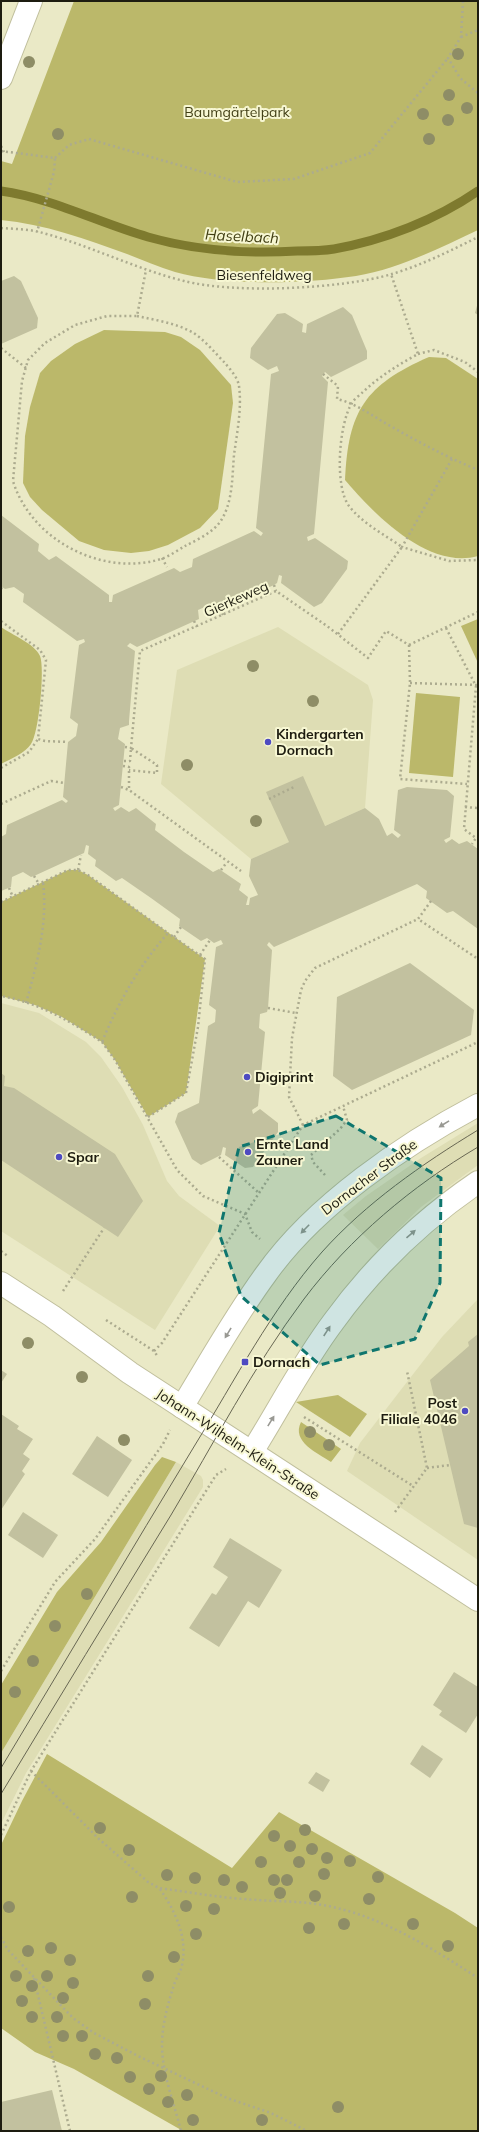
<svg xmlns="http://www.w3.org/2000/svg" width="479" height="2132" font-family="Mulish,sans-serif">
  <rect width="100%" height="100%" fill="#eae9c6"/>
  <g fill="#deddb4">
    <polygon points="278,627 368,685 373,700 365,808 251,859 161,784 177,670"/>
    <polygon points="1,1003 39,1013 86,1042 101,1057 122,1087 143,1125 167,1181 179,1196 220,1226 155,1330 1,1231"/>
    <polygon points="478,1123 478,1165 421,1207 378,1249 343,1215 366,1196 421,1158"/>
    <polygon points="478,1299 478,1560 347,1471 360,1443 400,1391 442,1337"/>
    <polygon points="176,1462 201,1476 203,1480 203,1487 26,1773 1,1824 1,1753"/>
  </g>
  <g fill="#bbb86a">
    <path d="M74 1H478V230C440 248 398 269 356 276 304 284 226 286 175 272 159 267 143 260 127 254 86 239 44 224 1 220V161L12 164Z"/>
    <polygon points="104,330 165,332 181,337 200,350 231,385 233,403 218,509 200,528 168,545 149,551 131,553 104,550 79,541 42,510 30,497 23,483 25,436 30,407 40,373 51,361 75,344"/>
    <path d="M429 357 446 358 478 379V556C428 570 374 514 345 480 348 411 365 385 429 357Z"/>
    <polygon points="478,619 478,663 461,626"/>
    <path d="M1 627C12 635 34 643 40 656 45 668 39 733 31 744 25 753 11 759 1 764Z"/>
    <polygon points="416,693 460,697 453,777 409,773"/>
    <polygon points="68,870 78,870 88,875 205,959 186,1093 148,1117 115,1060 102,1042 62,1017 35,1005 1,996 1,902"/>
    <polygon points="338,1395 367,1414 350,1437 296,1402"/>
    <path d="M301 1422 341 1449 331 1462C318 1453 291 1442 301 1422Z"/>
    <polygon points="162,1457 176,1462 1,1753 1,1685 57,1592 101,1542 155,1465"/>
    <polygon points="47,1754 232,1868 279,1812 455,1913 478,1928 478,2131 183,2131 74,2069 35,2052 1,2028 1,1845 22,1801"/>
  </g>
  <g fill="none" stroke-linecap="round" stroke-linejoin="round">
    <path stroke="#7e7a2e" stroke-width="9" d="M1 191C52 198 99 223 148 237 197 251 247 254 297 251 309 251 322 251 334 249 384 240 436 220 478 191"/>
  </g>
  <g fill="#c2c19f">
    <polygon points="14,276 21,281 38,318 37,328 1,344 1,281"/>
    <polygon points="478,302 478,315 475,313"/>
    <polygon points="343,307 352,315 367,351 367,359 331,377 325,372 322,376 328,382 314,534 307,537 308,541 315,538 348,561 347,569 322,603 314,607 281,583 282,576 279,575 277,583 274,585 217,611 209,605 198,610 199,619 137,647 130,643 127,646 135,651 129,721 129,725 120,728 118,739 125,744 119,805 113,808 115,811 121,807 129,812 136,808 156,824 155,830 184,852 213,872 219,869 241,884 239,890 248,897 246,905 249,905 250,898 258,895 249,876 251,859 289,842 266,792 303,776 325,826 365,808 379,819 387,836 392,833 398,838 401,835 394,830 398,790 407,787 447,790 454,796 450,837 444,840 446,843 452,839 459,844 467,841 478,849 478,929 453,911 447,913 426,898 427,891 417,884 274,947 269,942 267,945 272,950 268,1008 267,1012 260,1014 259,1028 265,1032 258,1106 252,1110 253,1114 260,1109 278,1123 278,1132 253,1167 245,1168 225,1155 226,1148 223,1147 221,1155 201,1165 192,1159 175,1122 178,1113 199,1103 208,1026 215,1022 216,1010 209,1005 216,947 223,944 221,940 214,943 207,938 201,941 179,926 180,919 151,898 122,878 116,881 95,866 96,860 88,854 89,846 86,845 84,853 34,876 31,877 23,872 12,877 11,887 1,891 1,837 6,834 7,825 62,800 66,803 68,801 63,797 68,742 76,736 78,724 70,718 79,645 85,642 84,639 77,641 23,602 24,594 14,587 5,589 1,586 1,515 39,544 38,551 49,560 56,556 109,595 109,602 112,602 113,595 174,568 180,572 192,567 193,559 254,531 261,536 263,533 256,528 271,374 279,371 277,366 268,370 250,358 251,348 277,314 285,313 303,324 302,332 306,333 307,324"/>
    <polygon points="410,963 474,1010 471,1035 352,1090 333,1076 337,997"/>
    <polygon points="1,1073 5,1076 4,1086 14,1088 115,1154 143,1201 118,1237 1,1160"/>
    <polygon points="478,1334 478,1528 464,1524 430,1380 469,1346 468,1342"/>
    <polygon points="1,1370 7,1374 1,1383"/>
    <polygon points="1,1414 19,1426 17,1429 33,1439 23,1454 30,1459 22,1471 25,1474 1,1510"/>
    <polygon points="97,1436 132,1460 108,1497 72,1474"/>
    <polygon points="23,1512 58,1535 43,1558 8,1535"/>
    <polygon points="230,1538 282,1570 259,1608 248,1601 219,1647 189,1628 212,1593 216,1595 228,1577 213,1567"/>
    <polygon points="454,1672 478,1687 478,1714 466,1733 439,1715 442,1711 433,1705"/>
    <polygon points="422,1745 443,1759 430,1778 410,1764"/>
    <polygon points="316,1772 330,1780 323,1792 308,1783"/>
    <polygon points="52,2090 62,2131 1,2131 1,2102"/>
  </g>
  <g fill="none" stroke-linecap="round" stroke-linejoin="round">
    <g stroke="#c0bf9d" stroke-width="24">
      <g id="minor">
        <polyline points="1,78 31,1"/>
        <polyline points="1,1283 52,1316 130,1373 478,1600"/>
        <path d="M182 1407C209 1363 235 1316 266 1274 315 1205 404 1144 478 1105"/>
        <path d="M252 1452C279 1409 303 1362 334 1321 374 1266 422 1220 478 1182"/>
      </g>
    </g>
    <g stroke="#acab8f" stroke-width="2.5" stroke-dasharray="2 3" stroke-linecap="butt">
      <polyline points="463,1 461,37 448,58 460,78 478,93"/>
      <polyline points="461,37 478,30"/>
      <polyline points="1,146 4,152"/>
      <polyline points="1,151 55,158 54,172 37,232"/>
      <polyline points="55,158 69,145 89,139 237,182 294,179 370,153 448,58"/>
      <path d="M1 228C15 229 30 229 43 233 91 246 136 269 184 281 234 294 342 289 392 274 422 265 450 251 478 237"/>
      <path d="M137 316C155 320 175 323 192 332 204 339 215 353 225 363 230 369 238 378 239 386 242 408 237 433 234 455 232 478 233 503 220 522 212 533 197 540 185 546 178 550 170 556 161 559 102 577 31 540 13 481L22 381 28 360 45 343 75 325 107 316H137L146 270"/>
      <polyline points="1,348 26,368"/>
      <polyline points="418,354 434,350 465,362 478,372"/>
      <path d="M323 374 338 386 337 399C358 404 375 418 394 428 422 444 449 458 478 470"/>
      <polyline points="452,459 402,547 449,561 478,560"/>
      <polyline points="162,558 167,567"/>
      <polyline points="274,585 276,591"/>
      <polyline points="1,589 2,587"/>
      <polyline points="220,609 223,615"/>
      <polyline points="1,621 40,650 46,660 38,739 45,741 68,742"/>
      <polyline points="194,621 197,627"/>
      <polyline points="446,628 476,686 464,829 476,838 472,844"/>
      <path d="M338 634 402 547C385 535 362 523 349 506 334 486 339 423 352 403 354 399 360 395 363 392 380 376 398 365 418 354L391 274"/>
      <polyline points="409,645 410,683 400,779 467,784"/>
      <polyline points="409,645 478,612"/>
      <polyline points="410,683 478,685"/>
      <polyline points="125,747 131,748 140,651 276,591 327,626 368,658 386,631 409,645"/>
      <polyline points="124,761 130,761 131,748 157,765 157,773 129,770"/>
      <polyline points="123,766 129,767 129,790"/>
      <polyline points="1,768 29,752 38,739"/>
      <polyline points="121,787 129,790 241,871"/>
      <polyline points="269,799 296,786"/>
      <polyline points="1,804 51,781 64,783"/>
      <polyline points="465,807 478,808"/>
      <polyline points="78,870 81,855"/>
      <polyline points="221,870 227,862"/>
      <polyline points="34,876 39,884"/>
      <polyline points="9,888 13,897"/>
      <polyline points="431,901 418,919 478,959"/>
      <path d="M1 902 68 870H78L88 875 168 933C139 966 119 1001 102 1042 70 1021 39 1003 1 996"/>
      <polyline points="174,937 181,927"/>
      <polyline points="200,955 210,940"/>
      <path d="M26 1003C37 964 48 923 43 882"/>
      <polyline points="268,1008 296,1013"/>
      <polyline points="102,1042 115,1060 177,1170 203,1196 245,1214 252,1232 260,1239"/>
      <polyline points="148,1117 186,1093 198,1027 205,959 168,933"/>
      <polyline points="303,1125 289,1097 292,1038 301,990 305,981 315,968 418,919"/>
      <polyline points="219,1157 259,1193"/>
      <polyline points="325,1175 313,1162 311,1155 340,1129 347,1120 343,1106"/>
      <polyline points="1,1251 9,1257"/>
      <polyline points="63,1291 104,1228"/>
      <polyline points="106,1320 154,1351 158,1357"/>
      <polyline points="154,1351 162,1343 303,1125 478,1042"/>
      <polyline points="304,1417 413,1486"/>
      <polyline points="427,1468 450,1465"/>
      <polyline points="395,1512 427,1468 407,1371"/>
      <polyline points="1,1671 55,1582 95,1539 163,1444 170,1430"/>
      <path d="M31 1771 99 1839 148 1882 159 1888C187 1892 216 1897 244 1899 275 1902 306 1900 337 1908 387 1920 435 1950 478 1978"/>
      <polyline points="1,1835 31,1771 216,1475 226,1469"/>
      <path d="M160 1889C175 1911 188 1937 182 1965 181 1972 176 1978 174 1985 168 2003 162 2025 162 2045 162 2073 174 2103 181 2131"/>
      <polyline points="1,1937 8,1950 73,2018 94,2033 138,2056 227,2098 271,2113 307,2131"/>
      <polyline points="34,1978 70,2131"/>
    </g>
    <use href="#minor" stroke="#fff" stroke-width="22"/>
    <g stroke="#686753" stroke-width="1">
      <path d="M1 1768C66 1660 130 1552 195 1445 235 1380 271 1310 322 1252 366 1203 422 1164 478 1130"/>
      <path d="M1 1794C57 1701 114 1608 171 1515 214 1443 253 1367 304 1299 350 1238 412 1186 478 1147"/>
    </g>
  </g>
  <g fill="#8e8d66">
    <circle cx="458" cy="54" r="6"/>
    <circle cx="29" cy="62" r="6"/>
    <circle cx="449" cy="95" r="6"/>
    <circle cx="467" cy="108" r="6"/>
    <circle cx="423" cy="114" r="6"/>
    <circle cx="448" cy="120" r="6"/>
    <circle cx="58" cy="134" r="6"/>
    <circle cx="429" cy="139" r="6"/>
    <circle cx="253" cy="666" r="6"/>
    <circle cx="313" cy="701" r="6"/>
    <circle cx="187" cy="765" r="6"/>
    <circle cx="256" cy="821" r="6"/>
    <circle cx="28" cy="1343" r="6"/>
    <circle cx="82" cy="1377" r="6"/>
    <circle cx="310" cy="1432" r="6"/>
    <circle cx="124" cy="1440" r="6"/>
    <circle cx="329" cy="1445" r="6"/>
    <circle cx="87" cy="1594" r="6"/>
    <circle cx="55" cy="1626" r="6"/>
    <circle cx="33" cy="1661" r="6"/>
    <circle cx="15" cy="1692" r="6"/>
    <circle cx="100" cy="1828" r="6"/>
    <circle cx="305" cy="1830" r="6"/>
    <circle cx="274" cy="1836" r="6"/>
    <circle cx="290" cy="1846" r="6"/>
    <circle cx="312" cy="1849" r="6"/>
    <circle cx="129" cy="1850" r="6"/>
    <circle cx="327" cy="1858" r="6"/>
    <circle cx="350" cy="1861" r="6"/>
    <circle cx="261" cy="1862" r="6"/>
    <circle cx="299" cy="1862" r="6"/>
    <circle cx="324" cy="1874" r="6"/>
    <circle cx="167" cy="1875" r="6"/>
    <circle cx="378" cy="1877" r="6"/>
    <circle cx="195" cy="1878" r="6"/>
    <circle cx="224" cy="1880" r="6"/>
    <circle cx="274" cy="1880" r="6"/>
    <circle cx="287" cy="1880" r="6"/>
    <circle cx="242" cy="1887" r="6"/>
    <circle cx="280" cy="1893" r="6"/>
    <circle cx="315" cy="1896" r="6"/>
    <circle cx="132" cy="1897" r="6"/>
    <circle cx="369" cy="1899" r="6"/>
    <circle cx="186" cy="1906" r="6"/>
    <circle cx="9" cy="1907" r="6"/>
    <circle cx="214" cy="1909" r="6"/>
    <circle cx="344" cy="1924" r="6"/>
    <circle cx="413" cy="1924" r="6"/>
    <circle cx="309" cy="1928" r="6"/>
    <circle cx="196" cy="1934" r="6"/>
    <circle cx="448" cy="1946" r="6"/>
    <circle cx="51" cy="1948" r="6"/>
    <circle cx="28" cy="1951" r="6"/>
    <circle cx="174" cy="1957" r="6"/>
    <circle cx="70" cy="1960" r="6"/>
    <circle cx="16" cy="1976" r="6"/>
    <circle cx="47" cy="1976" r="6"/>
    <circle cx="148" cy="1976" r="6"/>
    <circle cx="73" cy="1983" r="6"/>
    <circle cx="32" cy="1986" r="6"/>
    <circle cx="63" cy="1998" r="6"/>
    <circle cx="22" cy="2001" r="6"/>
    <circle cx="145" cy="2004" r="6"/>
    <circle cx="32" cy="2017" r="6"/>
    <circle cx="57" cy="2017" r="6"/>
    <circle cx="63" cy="2036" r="6"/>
    <circle cx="82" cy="2036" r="6"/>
    <circle cx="95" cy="2054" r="6"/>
    <circle cx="117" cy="2058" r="6"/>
    <circle cx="161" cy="2076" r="6"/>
    <circle cx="130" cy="2077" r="6"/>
    <circle cx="149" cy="2089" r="6"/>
    <circle cx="187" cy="2095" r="6"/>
    <circle cx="168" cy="2102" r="6"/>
    <circle cx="338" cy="2107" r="6"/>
    <circle cx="193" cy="2120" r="6"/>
    <circle cx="262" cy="2120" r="6"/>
  </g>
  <defs><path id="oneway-solid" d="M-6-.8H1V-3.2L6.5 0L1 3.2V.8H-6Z"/></defs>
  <g fill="#999993">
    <use href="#oneway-solid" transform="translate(444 1124) rotate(148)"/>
    <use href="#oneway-solid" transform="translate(305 1229) rotate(134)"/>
    <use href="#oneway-solid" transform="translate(411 1234) rotate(-41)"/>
    <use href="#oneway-solid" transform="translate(327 1331) rotate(-57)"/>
    <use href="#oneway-solid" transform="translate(228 1333) rotate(121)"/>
    <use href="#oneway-solid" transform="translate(271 1421) rotate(-58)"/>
  </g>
  <path fill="#0f766e" fill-opacity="0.2" stroke="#0f766e" stroke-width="3" stroke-dasharray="8 5" stroke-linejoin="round" d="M336 1116 441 1178 440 1283 415 1339 320 1365 241 1296 219 1233 239 1147Z"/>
  <g fill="#4e4bc1" stroke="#f7f7d3" stroke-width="1.5">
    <circle cx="268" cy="742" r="4"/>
    <circle cx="247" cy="1077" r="4"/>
    <circle cx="248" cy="1152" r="4"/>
    <circle cx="59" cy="1157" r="4"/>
    <rect x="241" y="1358" width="8" height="8" rx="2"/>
    <circle cx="465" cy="1411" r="4"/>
  </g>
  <g text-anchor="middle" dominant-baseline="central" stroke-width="4" stroke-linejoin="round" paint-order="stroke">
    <g font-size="14" fill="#434117" stroke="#f7f7d3">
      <text x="237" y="112">Baumgärtelpark</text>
    </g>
    <g font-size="14" fill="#1d1c10" stroke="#f7f7d3">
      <text x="264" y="275">Biesenfeldweg</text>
      <text transform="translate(236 599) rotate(-24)">Gierkeweg</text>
      <text transform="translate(369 1177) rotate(-37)">Dornacher Straße</text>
      <text transform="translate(238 1444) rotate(33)">Johann-Wilhelm-Klein-Straße</text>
    </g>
    <g font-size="14" font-weight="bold" fill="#1d1c10" stroke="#f7f7d3" text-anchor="start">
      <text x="276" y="734">Kindergarten<tspan x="276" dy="16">Dornach</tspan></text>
      <text x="255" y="1077">Digiprint</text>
      <text x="256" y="1144">Ernte Land<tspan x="256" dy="16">Zauner</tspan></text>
      <text x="67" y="1157">Spar</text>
      <text x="253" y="1362">Dornach</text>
      <text x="457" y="1403" text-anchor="end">Post<tspan x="457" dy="16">Filiale 4046</tspan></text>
    </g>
    <g font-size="15" font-style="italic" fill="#403e13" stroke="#f7f7d3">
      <text transform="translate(242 236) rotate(3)">Haselbach</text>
    </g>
  </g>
  <rect width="479" height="2132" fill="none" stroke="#1d1c10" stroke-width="4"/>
</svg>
